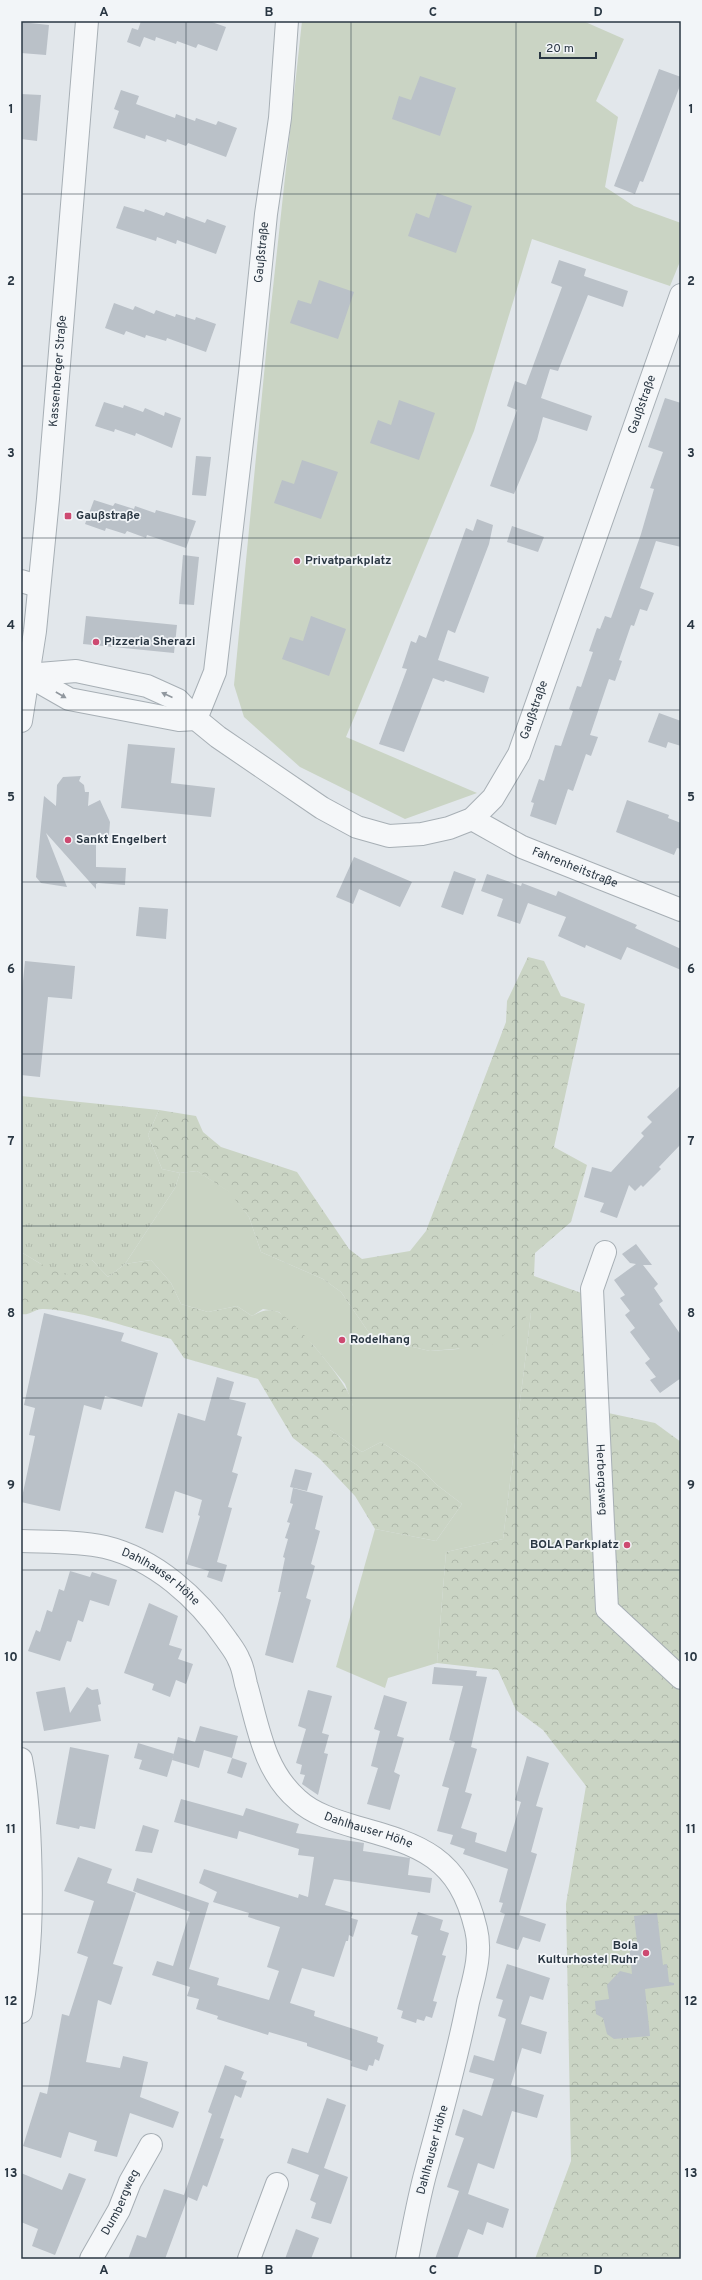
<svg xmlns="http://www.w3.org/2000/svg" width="702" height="2280" font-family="Overpass,sans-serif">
  <defs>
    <pattern id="forest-crowns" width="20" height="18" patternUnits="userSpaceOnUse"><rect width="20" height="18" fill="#cad4c4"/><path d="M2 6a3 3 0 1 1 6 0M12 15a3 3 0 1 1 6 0" fill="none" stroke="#aeb7aa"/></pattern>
    <pattern id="park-tufts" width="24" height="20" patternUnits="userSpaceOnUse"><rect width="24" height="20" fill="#cad4c4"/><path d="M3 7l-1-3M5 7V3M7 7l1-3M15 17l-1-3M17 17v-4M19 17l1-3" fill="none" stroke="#aeb7aa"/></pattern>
  </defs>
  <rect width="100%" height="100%" fill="#e2e7eb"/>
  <g fill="#cad4c4">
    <polygon points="302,21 583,21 624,39 596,101 618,117 605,187 634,206 681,223 681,259 670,286 532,239 474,431 346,737 477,793 405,819 300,767 244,717 234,685 267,343"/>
    <polygon points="197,1171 230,1192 249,1217 261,1252 323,1279 341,1292 376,1343 400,1344 430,1351 458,1349 531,1313 503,1539 446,1552 437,1663 388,1678 385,1688 336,1667 375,1529 436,1541 462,1504 437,1485 417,1465 381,1442 362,1452 330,1430 330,1409 353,1406 345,1384 314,1346 279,1312 263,1309 252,1316 237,1306 208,1312 181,1304 171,1283 151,1260 125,1264 175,1188 180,1173"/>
  </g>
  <g fill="url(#forest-crowns)">
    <polygon points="528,957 544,961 561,996 585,1004 554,1147 587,1165 571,1222 535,1253 534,1276 598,1299 599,1411 655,1423 681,1442 681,2259 535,2259 571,2161 566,1904 586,1786 543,1730 516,1710 498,1670 437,1663 446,1552 503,1539 531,1313 490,1346 430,1351 400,1344 376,1343 341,1292 323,1279 261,1252 249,1217 229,1192 197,1171 180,1173 162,1169 148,1135 159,1110 196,1116 203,1132 221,1147 297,1172 349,1249 362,1259 410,1251 426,1231 506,1022 507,1001"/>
    <path d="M21 1252 41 1264 92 1260 108 1277 125 1264 151 1260 171 1283 181 1304 208 1312 237 1306 252 1316C261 1311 268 1308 278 1312 294 1319 353 1388 353 1406 353 1409 350 1414 349 1417L330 1409V1430L362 1452 381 1442 417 1465 437 1485 462 1504 436 1541 375 1529 355 1496 320 1459 293 1438 258 1379 184 1358 171 1339C132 1329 84 1311 44 1309 35 1308 30 1316 21 1314Z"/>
  </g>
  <polygon fill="url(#park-tufts)" points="21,1096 159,1110 148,1135 162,1169 180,1173 175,1188 125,1264 108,1277 92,1260 66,1275 41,1264 21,1252"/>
  <g fill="#bac1c8">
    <polygon points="141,21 209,21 226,27 217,51 198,44 196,48 177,41 176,44 156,37 155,41 144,37 140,47 127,42 132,28 138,30"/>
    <polygon points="21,22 49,25 46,55 21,53"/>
    <polygon points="659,69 681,77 681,83 643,182 640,181 635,194 614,186"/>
    <polygon points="420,76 456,88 440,136 392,119 399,96 411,100"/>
    <polygon points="121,90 139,96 136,104 175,118 176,114 195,121 196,118 216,125 218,121 237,128 226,157 188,143 186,146 167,139 166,142 146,135 145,139 113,128 119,111 114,109"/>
    <polygon points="21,94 41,95 37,141 21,139"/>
    <polygon points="437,193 472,206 456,253 408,236 416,213 429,218"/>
    <polygon points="124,206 144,212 145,209 164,216 166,212 185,219 186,216 205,223 207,219 226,226 216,254 177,240 176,244 157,237 156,241 116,228"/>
    <polygon points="559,260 586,269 584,276 628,291 623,307 588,295 558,371 550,369 541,398 592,416 587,431 543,417 537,440 514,494 490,486 517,410 507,406 515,381 526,385 562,287 551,283"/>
    <polygon points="319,280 354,292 338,339 290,323 298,300 311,304"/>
    <polygon points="114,303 133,310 135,306 154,314 156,310 175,317 176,314 195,320 196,317 216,324 206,352 167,338 166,341 146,335 145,338 126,331 124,335 105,328"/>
    <polygon points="665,398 681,403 681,547 656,541 640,588 654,593 647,611 640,609 634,626 631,625 619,660 622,661 615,681 609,679 590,735 598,737 591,756 586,754 573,791 568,789 556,825 530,816 534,803 531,802 539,779 544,781 555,745 561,746 573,711 569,709 577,686 581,687 593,652 589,651 597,628 600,629 605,616 611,618 641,534 654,489 650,488 663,452 648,447"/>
    <polygon points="399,400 435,413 419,460 370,443 378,420 391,425"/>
    <polygon points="104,402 123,408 124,405 143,412 145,408 164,416 165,412 181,418 172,448 136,433 135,436 115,429 114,432 95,426"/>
    <polygon points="196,456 211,457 206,496 192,495"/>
    <polygon points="302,460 338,472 321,519 274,503 282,480 294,484"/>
    <polygon points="94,500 113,506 115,503 134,509 135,506 155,513 156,510 196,521 186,548 147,535 146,538 127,531 125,534 106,528 105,531 85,524"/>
    <polygon points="477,519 493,525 489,544 455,633 448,630 438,660 489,677 484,693 445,680 444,682 433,678 404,752 379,744 407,669 402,668 411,641 416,643 419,635 426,638 466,528 473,531"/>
    <polygon points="512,526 544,537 538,552 507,542"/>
    <polygon points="183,555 199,557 194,605 179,604"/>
    <polygon points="86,616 177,625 174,653 83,644"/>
    <polygon points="311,616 346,629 329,676 282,659 290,637 303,641"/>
    <polygon points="659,713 681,721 681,746 668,742 666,748 648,742"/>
    <polygon points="128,744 175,748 171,783 215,788 211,817 121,808"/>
    <polygon points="81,776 79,781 84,785 85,792 89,792 88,806 100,800 110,822 109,835 96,834 96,867 126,868 125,885 98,883 96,884 96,889 46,833 67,887 41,883 36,877 44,796 56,806 57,785 63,777"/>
    <polygon points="627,800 669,815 668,818 681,823 681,849 677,848 674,855 616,832"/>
    <polygon points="354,857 412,882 400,907 359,889 353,904 336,897"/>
    <polygon points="454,871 476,879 463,915 441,907"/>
    <polygon points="487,874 521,886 522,883 556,896 558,891 637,925 635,928 681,949 681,970 627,947 621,960 586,945 585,948 558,936 566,917 528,903 520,924 497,916 503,899 481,891"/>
    <polygon points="139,907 168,909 166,939 136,936"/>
    <polygon points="25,961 75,966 72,999 48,997 40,1077 21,1075 21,1001"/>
    <polygon points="681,1085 681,1144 659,1167 661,1169 643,1187 641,1185 635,1191 629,1185 617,1218 600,1212 604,1203 584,1197 592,1167 611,1172 644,1136 641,1133 652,1122 647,1117"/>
    <polygon points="636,1244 652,1265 643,1265 658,1284 654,1288 663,1301 659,1304 681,1335 681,1378 660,1393 650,1380 656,1377 645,1363 650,1359 630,1332 635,1328 625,1315 630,1311 620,1298 625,1295 614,1280 636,1264 630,1263 622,1254"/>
    <polygon points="44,1313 124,1333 121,1341 158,1353 142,1407 105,1396 101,1410 84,1405 60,1511 21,1502 35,1436 29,1435 35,1408 24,1405"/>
    <polygon points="217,1377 234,1382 229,1399 246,1403 237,1435 242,1437 232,1472 238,1474 228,1507 232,1508 217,1562 227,1565 222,1582 207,1577 209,1571 186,1564 200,1516 198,1515 202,1500 175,1491 163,1533 145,1528 178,1413 205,1421"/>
    <polygon points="295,1469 312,1473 307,1491 290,1487"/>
    <polygon points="293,1488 323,1496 315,1529 320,1531 311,1564 315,1566 306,1598 311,1600 293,1663 265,1655 281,1592 278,1592 285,1558 283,1557 288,1539 285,1538 290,1523 287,1522 293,1504 290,1503"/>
    <polygon points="70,1571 90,1577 92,1572 117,1580 109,1606 90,1600 83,1622 78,1620 71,1642 67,1641 60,1661 28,1651 36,1630 40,1632 47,1610 52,1612 59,1589 64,1591"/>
    <polygon points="149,1603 178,1616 169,1645 182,1649 178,1659 193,1664 186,1684 176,1680 170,1697 152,1690 154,1684 124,1673"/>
    <polygon points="434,1667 477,1671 476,1676 487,1677 471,1747 477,1749 465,1792 472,1794 461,1828 477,1833 475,1842 506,1852 521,1802 515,1800 527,1756 549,1763 536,1806 543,1808 531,1852 537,1854 519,1915 546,1924 540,1942 523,1937 518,1950 496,1943 505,1914 500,1912 503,1903 499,1902 508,1869 463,1854 465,1849 450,1844 453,1835 437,1831 449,1788 442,1786 455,1742 449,1740 463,1686 432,1684"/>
    <polygon points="65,1687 70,1713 87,1687 92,1690 98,1689 101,1704 98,1705 101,1721 44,1731 36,1692"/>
    <polygon points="308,1690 332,1696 322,1733 329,1735 324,1753 328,1754 318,1795 302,1784 305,1775 300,1774 302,1765 296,1763 306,1729 298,1726"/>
    <polygon points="384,1695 407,1702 397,1736 404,1738 394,1772 400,1775 390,1810 367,1804 378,1768 371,1766 380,1731 374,1729"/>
    <polygon points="200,1726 238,1736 232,1758 204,1750 199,1768 172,1760 178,1737 195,1742"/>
    <polygon points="138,1743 174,1754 167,1777 139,1769 142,1760 134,1758"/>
    <polygon points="70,1747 109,1755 95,1829 80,1826 79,1829 56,1824"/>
    <polygon points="232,1758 247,1763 242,1778 227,1773"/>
    <polygon points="181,1799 243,1816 246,1808 299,1824 296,1833 364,1843 363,1851 410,1858 408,1875 432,1878 430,1893 334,1879 325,1905 353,1913 351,1918 358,1920 353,1937 349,1935 348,1941 346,1941 334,1977 302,1968 290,2003 315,2011 314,2016 378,2037 377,2042 384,2045 379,2061 375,2059 373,2066 369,2065 367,2071 351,2066 352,2061 307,2046 307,2043 269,2032 268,2035 217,2019 218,2016 196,2009 199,1999 187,1996 190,1987 152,1975 157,1961 173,1966 190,1912 133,1891 137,1878 209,1903 189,1969 219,1978 217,1985 269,2000 279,1971 267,1967 280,1927 248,1917 249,1913 213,1902 217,1892 199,1883 204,1869 298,1898 299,1894 308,1897 314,1857 298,1855 299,1849 239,1831 237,1839 174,1822"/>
    <polygon points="143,1825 159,1830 152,1853 135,1851"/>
    <polygon points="78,1857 112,1869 107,1883 136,1893 113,1964 123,1967 111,2005 98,2000 86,2062 120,2068 123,2056 148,2062 140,2097 179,2112 173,2128 130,2113 117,2157 94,2151 97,2141 69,2132 61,2158 23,2146 40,2092 47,2094 62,2014 69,2016 88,1957 77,1953 94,1901 64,1891"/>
    <polygon points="418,1912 443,1920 440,1930 449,1933 442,1955 446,1956 433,2001 437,2002 432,2018 426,2016 424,2021 417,2019 416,2023 401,2018 403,2011 397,2009 418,1936 411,1934"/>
    <polygon points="657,1913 663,1965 667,1964 669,1982 674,1983 674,1985 645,1989 650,2036 614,2039 607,2034 603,2018 596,2014 595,2001 609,1999 607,1985 620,1971 632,1974 629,1943 637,1942 634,1916"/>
    <polygon points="507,1964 550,1978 543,2000 530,1996 521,2024 547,2032 541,2054 522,2048 511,2085 544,2095 537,2118 512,2111 494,2169 478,2163 468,2194 509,2209 503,2228 487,2222 483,2235 468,2229 457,2259 435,2259 459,2191 447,2187 464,2138 455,2135 458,2125 463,2109 482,2116 494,2079 469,2072 474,2055 494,2061 506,2019 498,2016 503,2000 496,1998"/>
    <polygon points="225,2065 244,2072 241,2079 247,2081 241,2098 235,2095 220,2138 224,2139 207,2187 203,2185 197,2201 188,2197 165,2259 128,2259 137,2235 146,2238 164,2189 184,2195 212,2114 208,2112"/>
    <polygon points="327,2098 346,2105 324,2168 348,2177 331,2224 311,2218 316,2203 310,2200 319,2175 287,2163 292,2148 308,2153"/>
    <polygon points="21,2173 62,2190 69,2173 86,2179 55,2255 32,2246 38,2229 21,2222"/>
    <polygon points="296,2229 319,2238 311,2259 285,2259"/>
  </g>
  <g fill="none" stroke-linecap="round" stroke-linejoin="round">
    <g stroke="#a7afb5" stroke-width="24">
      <g id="minor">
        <polyline points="21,581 38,586"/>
        <path id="s1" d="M27 675 76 671 147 686 178 700 196 719 218 737 322 808 357 827 389 836 422 834 449 828 472 819 493 798 519 754 681 295"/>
        <polyline points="27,675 69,699 179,720 196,719"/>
        <path id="s2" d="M196 719 215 672 250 373 266 214 280 118 287 21"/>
        <path id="s3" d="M472 819 522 847 681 910"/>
        <path id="s4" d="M605 1252 592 1289 607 1609 681 1678"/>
        <path id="s5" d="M21 1541C49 1542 78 1541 105 1547 155 1559 198 1598 226 1639 230 1645 236 1652 239 1660 243 1667 244 1676 246 1684 258 1725 263 1770 298 1800 313 1814 336 1821 356 1827 421 1845 459 1857 476 1929 482 1953 474 1978 468 2002 457 2059 441 2115 426 2171 418 2200 413 2230 407 2259"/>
        <path id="s6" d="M91 2259 119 2210 130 2182 151 2145"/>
        <polyline points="249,2259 277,2184"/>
      </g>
    </g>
    <g stroke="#a7afb5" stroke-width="24">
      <g id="tertiary">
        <path id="s7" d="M21 721 35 631 48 499 87 21"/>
        <path d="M21 1759C27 1790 29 1819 30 1850 32 1906 31 1956 21 2012"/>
      </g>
    </g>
    <use href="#minor" stroke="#f5f7f9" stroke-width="22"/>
    <use href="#tertiary" stroke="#f5f7f9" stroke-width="22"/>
  </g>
  <defs><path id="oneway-solid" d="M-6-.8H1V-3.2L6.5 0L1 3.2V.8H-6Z"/></defs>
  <g fill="#90979e">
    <use href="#oneway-solid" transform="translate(61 695) rotate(30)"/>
    <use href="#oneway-solid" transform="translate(167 695) rotate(-156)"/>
  </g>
  <path fill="none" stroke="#2a3743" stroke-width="1" stroke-opacity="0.55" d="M186 21V2259M351 21V2259M516 21V2259M21 194H681M21 366H681M21 538H681M21 710H681M21 882H681M21 1054H681M21 1226H681M21 1398H681M21 1570H681M21 1742H681M21 1914H681M21 2086H681"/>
  <g fill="#cd4a71" stroke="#f2f5f8" stroke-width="1.5">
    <rect x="64" y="512" width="8" height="8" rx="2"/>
    <circle cx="297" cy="561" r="4"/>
    <circle cx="96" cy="642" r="4"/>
    <circle cx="68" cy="840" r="4"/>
    <circle cx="342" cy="1340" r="4"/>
    <circle cx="627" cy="1545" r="4"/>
    <circle cx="646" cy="1953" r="4"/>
  </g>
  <g text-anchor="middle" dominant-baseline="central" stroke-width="3.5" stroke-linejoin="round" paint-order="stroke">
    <g font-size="12" fill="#2a3743" stroke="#f2f5f8">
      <text stroke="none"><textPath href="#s2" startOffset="473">Gaußstraße</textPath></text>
      <text stroke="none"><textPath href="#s7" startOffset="352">Kassenberger Straße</textPath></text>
      <text stroke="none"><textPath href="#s1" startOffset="946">Gaußstraße</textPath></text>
      <text stroke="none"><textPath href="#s1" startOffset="622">Gaußstraße</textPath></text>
      <text stroke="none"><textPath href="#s3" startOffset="114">Fahrenheitstraße</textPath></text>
      <text stroke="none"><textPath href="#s4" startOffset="230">Herbergsweg</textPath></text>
      <text stroke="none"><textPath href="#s5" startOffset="148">Dahlhauser Höhe</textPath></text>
      <text stroke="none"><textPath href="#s5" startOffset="496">Dahlhauser Höhe</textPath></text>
      <text transform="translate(433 2150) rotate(-75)">Dahlhauser Höhe</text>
      <text stroke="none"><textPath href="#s6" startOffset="64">Dumbergweg</textPath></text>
    </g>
    <g font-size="12" font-weight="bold" fill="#2a3743" stroke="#f2f5f8" text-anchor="start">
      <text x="76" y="516">Gaußstraße</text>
      <text x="305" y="561">Privatparkplatz</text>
      <text x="104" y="642">Pizzeria Sherazi</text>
      <text x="76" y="840">Sankt Engelbert</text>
      <text x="350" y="1340">Rodelhang</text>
      <text x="619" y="1545" text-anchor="end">BOLA Parkplatz</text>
      <text x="638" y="1946" text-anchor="end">Bola<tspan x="638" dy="14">Kulturhostel Ruhr</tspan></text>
    </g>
  </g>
  <rect width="702" height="2280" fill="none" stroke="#f2f5f8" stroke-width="44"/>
  <path d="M540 52v6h56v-6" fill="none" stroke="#2a3743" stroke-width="2"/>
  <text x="546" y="52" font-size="12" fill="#2a3743" stroke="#f2f5f8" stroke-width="3" paint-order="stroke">20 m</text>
  <rect x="22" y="22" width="658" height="2236" fill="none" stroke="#2a3743" stroke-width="1.5"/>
  <g font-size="13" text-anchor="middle" font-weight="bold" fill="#2a3743">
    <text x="104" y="16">A</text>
    <text x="269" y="16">B</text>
    <text x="433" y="16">C</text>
    <text x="598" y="16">D</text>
    <text x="11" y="113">1</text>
    <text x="691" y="113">1</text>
    <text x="11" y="285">2</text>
    <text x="691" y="285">2</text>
    <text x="11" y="457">3</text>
    <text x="691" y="457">3</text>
    <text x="11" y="629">4</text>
    <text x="691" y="629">4</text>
    <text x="11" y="801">5</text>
    <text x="691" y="801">5</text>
    <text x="11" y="973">6</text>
    <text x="691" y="973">6</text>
    <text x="11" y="1145">7</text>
    <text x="691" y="1145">7</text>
    <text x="11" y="1317">8</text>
    <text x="691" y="1317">8</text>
    <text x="11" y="1489">9</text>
    <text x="691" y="1489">9</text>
    <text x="11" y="1661">10</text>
    <text x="691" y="1661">10</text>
    <text x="11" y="1833">11</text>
    <text x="691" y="1833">11</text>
    <text x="11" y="2005">12</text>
    <text x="691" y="2005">12</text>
    <text x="11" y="2177">13</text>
    <text x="691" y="2177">13</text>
    <text x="104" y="2274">A</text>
    <text x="269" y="2274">B</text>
    <text x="433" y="2274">C</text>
    <text x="598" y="2274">D</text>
  </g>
</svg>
